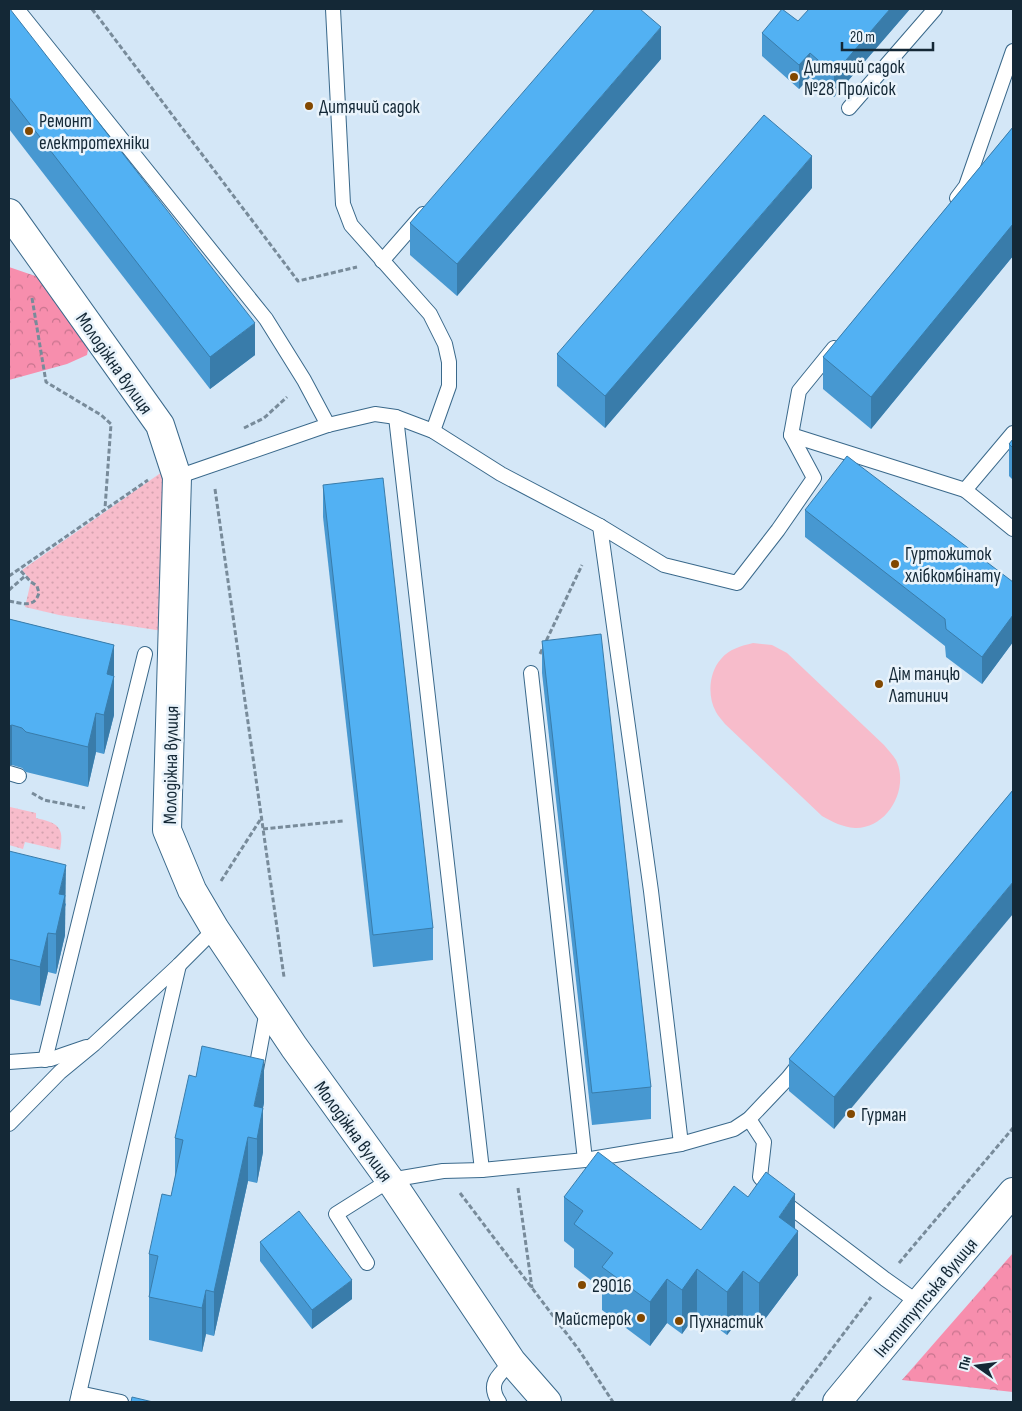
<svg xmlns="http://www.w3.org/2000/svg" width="1022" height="1411" font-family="'Sofia Sans Condensed',sans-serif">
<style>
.green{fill:url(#green-dots)}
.forest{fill:url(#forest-crowns)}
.pitch{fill:#f7bccb}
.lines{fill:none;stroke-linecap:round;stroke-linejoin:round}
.lane-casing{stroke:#3a698b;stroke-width:16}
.street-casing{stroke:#3a698b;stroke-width:30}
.secondary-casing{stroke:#3a698b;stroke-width:30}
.path{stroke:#788b9a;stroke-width:3;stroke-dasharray:5 2.5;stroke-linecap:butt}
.lane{stroke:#fff;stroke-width:14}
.street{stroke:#fff;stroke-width:28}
.secondary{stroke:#fff;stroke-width:28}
.wall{fill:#4798d1}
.shaded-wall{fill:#397caa}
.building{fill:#52b1f3;stroke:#397caa}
.poi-dot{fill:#824800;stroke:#e9f3fb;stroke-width:2}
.labels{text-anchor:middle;stroke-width:5;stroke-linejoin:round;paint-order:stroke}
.poi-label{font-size:19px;fill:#142836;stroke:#e9f3fb;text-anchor:start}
.street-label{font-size:19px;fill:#142836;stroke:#e9f3fb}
</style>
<defs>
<pattern id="green-dots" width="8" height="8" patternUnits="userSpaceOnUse" patternTransform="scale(1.25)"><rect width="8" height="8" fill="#f7bccb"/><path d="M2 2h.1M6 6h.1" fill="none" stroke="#d3a2af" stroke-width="1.8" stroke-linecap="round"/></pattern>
<pattern id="forest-crowns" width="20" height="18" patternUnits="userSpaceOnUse" patternTransform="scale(1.25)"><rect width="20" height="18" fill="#f78ead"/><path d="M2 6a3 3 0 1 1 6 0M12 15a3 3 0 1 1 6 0" fill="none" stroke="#c7748e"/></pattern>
</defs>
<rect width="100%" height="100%" fill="#d4e7f7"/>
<g class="green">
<polygon points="172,465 169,632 59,615 25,607 31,581 22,570"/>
<path d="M10,807L36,813V818C57,823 65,826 60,850L25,842L23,849L9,845Z"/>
</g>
<g class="forest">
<polygon points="9,267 44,279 92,329 87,355 67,364 9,380"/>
<polygon points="1013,1253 1013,1392 902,1380"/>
</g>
<path class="pitch" d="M753,643L772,645L787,653L884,745C888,750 893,755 896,760C910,789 887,829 855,828C842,827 833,822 822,816L725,724C722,720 718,716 716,712C707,696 709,672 721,659C729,649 741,646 753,643Z"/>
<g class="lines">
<g class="lane-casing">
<g id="lane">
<polyline points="17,9 266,319 304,380 328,425"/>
<polyline points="333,9 343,204 351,225 430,314 445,344 449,362 449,386 433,431"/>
<polyline points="849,108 935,9"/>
<polyline points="957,198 966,186 1013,51"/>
<polyline points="382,261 423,214"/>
<polyline points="396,417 482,1170"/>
<polyline points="1013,433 965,490 1013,529"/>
<polyline points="791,435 965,490"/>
<polyline points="177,477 328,425 375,414 396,417 433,431 501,474 600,526 664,565 737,583 778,530 814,478 791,435 799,391 834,348"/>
<polyline points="600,526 651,891 681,1144"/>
<polyline points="531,673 585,1160"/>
<polyline points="9,773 19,776"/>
<polyline points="45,1060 145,654"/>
<polyline points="9,1062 51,1059 86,1047"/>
<polyline points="255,1075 267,1010"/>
<polyline points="749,1119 764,1142 760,1177 781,1200 885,1279 919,1303"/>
<polyline points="9,1124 60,1072 94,1044 179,965 215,929"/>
<polyline points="367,1263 336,1214 390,1180 443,1171 482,1170 585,1160 681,1144 734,1129 749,1119 788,1078 800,1063"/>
<polyline points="79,1393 121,1402"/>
<polyline points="77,1402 179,965"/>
<path d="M499,1402C487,1384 498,1375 512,1362"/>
</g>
</g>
<g class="street-casing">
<polyline id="street" points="9,213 160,425 177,477 167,830 192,890 215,929 294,1047 390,1180 512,1362 547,1402"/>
</g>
<g class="secondary-casing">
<polyline id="secondary" points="837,1402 919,1303 1013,1192"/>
</g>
<g class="path">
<polyline points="92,9 298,281 357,267"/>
<polyline points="32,298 46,382 101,415 111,424 105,508"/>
<polyline points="244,428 264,418 287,397"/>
<polyline points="215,489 284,977"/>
<polyline points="9,576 148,480"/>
<polyline points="9,590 25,576"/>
<path d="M9,601C22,603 34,609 39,593L37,586L31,582L19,569"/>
<polyline points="540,654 582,565"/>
<polyline points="32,793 44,800 85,808"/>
<polyline points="263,829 343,821"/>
<polyline points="221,881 262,817"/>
<polyline points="518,1188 532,1288"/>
<polyline points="460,1193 579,1350 613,1402"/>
<polyline points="899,1263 1013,1128"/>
<polyline points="792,1402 871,1297"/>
</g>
<use href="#lane" class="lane"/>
<use href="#street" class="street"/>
<use href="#secondary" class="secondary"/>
</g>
<g class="wall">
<polygon points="9,9 255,355 210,389 9,129"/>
<polygon points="910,9 834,97 810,77 799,89 762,56 762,33"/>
<polygon points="661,59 457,296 410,255 410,223"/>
<polygon points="1013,127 1013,256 871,429 823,389 823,357"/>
<polygon points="812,188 605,428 557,386 557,354"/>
<polygon points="1013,439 1013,480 1009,476 1009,444"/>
<polygon points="323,485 433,928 433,960 373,967 323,517"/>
<polygon points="805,510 1013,582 1013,642 982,684 946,657 945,646 805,537"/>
<polygon points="9,619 114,645 114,715 104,754 96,752 88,787 26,772 22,768 12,765 9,765"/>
<polygon points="542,641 651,1087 651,1119 592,1125 542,673"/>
<polygon points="1013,790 834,1129 789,1091 789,1059"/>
<polygon points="9,851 66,904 65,907 65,935 56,974 48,972 40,1006 9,999"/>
<polygon points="264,1103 263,1108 263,1152 257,1183 248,1181 214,1336 206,1334 202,1352 149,1340 149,1254 171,1196 175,1178 175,1138"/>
<polygon points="564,1197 701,1230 795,1229 798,1275 759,1327 743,1315 727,1335 697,1313 682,1334 667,1323 650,1346 602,1310 602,1289 574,1267 574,1249 564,1241"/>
<polygon points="260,1242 352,1299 312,1329 260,1261"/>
</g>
<g class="shaded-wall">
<polygon points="890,9 910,9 834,97 834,74"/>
<polygon points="661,27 661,59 457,296 457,264"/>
<polygon points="810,53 810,77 799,89 799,65"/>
<polygon points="812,156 812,188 605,428 605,396"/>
<polygon points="1013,224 1013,256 871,429 871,397"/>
<polygon points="255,323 255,355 210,389 210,357"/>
<polygon points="1013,615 1013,642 982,684 982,657"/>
<polygon points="114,645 114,715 104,754 104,715 107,674"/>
<polygon points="96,713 96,752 88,787 88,747"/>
<polygon points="12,725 12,765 9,765 9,726"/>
<polygon points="66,865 65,935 56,974 56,934 59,894"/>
<polygon points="1013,882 1013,914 834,1129 834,1097"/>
<polygon points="48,933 48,972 40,1006 40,967"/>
<polygon points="264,1060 264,1103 256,1139 254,1106"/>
<polygon points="263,1108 263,1152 257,1183 257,1139"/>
<polygon points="248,1137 248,1181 214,1336 214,1292"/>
<polygon points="795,1194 795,1235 798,1231 798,1275 759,1327 759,1283 779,1217"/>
<polygon points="697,1269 697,1313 682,1334 682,1290"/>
<polygon points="743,1271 743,1315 727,1335 727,1292"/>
<polygon points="667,1279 667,1323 650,1346 650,1302"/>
<polygon points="352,1280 352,1299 312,1329 312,1310"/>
<polygon points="206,1290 206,1334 202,1352 202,1308"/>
</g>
<g class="building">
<polygon points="9,9 10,9 255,323 210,357 9,97"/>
<polygon points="595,9 640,9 661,27 457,264 410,223"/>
<polygon points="782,9 798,21 809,9 890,9 834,74 810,53 799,65 762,33"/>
<polygon points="764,115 812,156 605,396 557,354"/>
<polygon points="1013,127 1013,224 871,397 823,357"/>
<polygon points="1013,439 1013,448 1009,444"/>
<polygon points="847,456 1013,582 1013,615 982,657 946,629 945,619 805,510"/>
<polygon points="383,478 433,928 373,935 323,485"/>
<polygon points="9,619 114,645 107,674 114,676 104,715 96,713 88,747 26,732 22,728 12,725 9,726"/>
<polygon points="601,634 651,1087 592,1093 542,641"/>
<polygon points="1013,790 1013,882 834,1097 789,1059"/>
<polygon points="9,851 66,865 59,894 65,895 56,934 48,933 40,967 9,959"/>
<polygon points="202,1046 264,1060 254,1106 263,1108 257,1139 248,1137 214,1292 206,1290 202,1308 149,1297 158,1256 149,1254 162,1194 171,1196 183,1140 175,1138 189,1075 196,1077"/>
<polygon points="598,1152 701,1230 734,1186 748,1197 766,1172 795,1194 779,1217 798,1231 759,1283 743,1271 727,1292 697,1269 682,1290 667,1279 650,1302 602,1267 613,1253 574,1224 583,1211 564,1197"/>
<polygon points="299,1211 352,1280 312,1310 260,1242"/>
<polygon points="132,1397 153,1402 131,1402"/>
</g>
<g class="poi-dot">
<circle cx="794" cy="77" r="5"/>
<circle cx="309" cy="106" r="5"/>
<circle cx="29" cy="131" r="5"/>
<circle cx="895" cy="564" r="5"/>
<circle cx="879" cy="684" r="5"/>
<circle cx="851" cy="1114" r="5"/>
<circle cx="582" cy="1285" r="5"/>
<circle cx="641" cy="1318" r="5"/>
<circle cx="679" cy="1321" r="5"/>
</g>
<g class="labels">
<g class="poi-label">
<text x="804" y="73">Дитячий садок<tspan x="804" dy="22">№28 Пролісок</tspan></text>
<text x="319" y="113">Дитячий садок</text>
<text x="39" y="127">Ремонт<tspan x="39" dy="22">електротехніки</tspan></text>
<text x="905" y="560">Гуртожиток<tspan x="905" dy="22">хлібкомбінату</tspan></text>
<text x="889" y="680">Дім танцю<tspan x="889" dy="22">Латинич</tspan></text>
<text x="861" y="1121">Гурман</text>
<text x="592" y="1292">29016</text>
<text x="631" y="1325" text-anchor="end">Майстерок</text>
<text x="689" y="1328">Пухнастик</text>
</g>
<g class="street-label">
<text transform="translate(115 363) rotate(55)" y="7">Молодіжна вулиця</text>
<text transform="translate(170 765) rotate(-89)" y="7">Молодіжна вулиця</text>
<text transform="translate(354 1131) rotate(54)" y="7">Молодіжна вулиця</text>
<text transform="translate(925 1297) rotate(-50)" y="7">Інститутська вулиця</text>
</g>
</g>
<rect width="1022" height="1411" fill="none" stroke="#142836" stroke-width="20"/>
<g transform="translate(977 1366) rotate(284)" stroke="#e9f3fb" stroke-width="4" paint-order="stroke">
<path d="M0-4L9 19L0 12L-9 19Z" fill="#142836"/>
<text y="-8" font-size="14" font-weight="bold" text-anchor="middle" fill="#142836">Пн</text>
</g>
<path d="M842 42v8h91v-8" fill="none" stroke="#142836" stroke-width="2.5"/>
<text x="850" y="42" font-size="15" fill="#142836" stroke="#e9f3fb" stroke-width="4" paint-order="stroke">20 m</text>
</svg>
